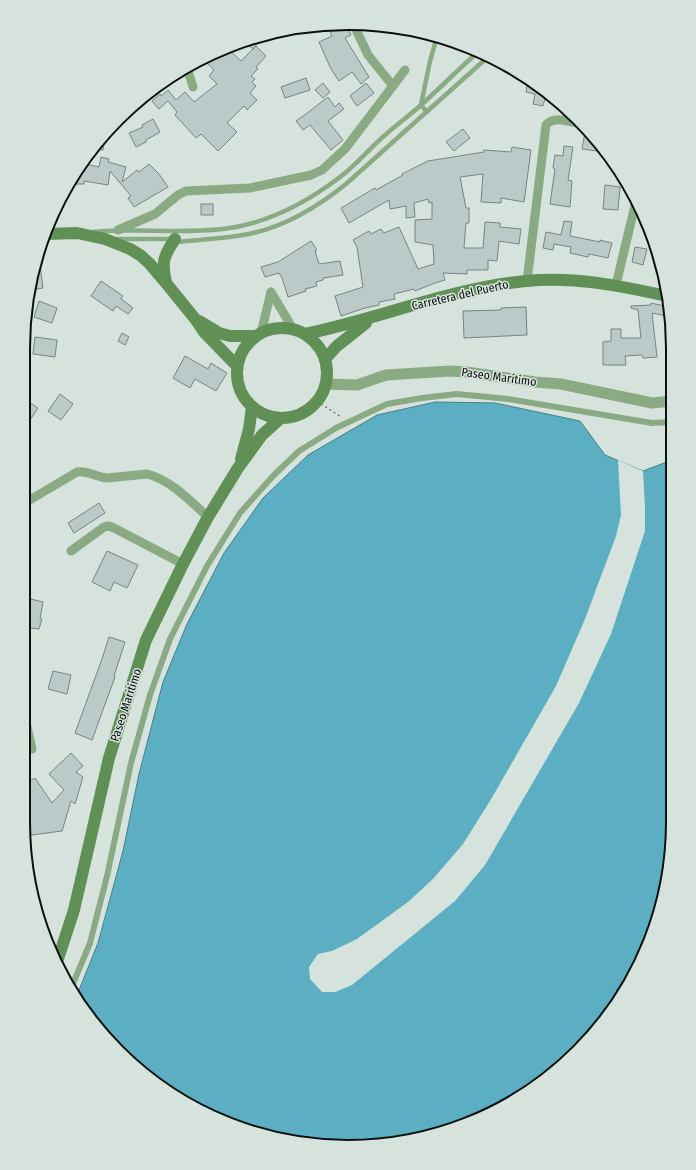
<svg xmlns="http://www.w3.org/2000/svg" width="696" height="1170" font-family="'Fira Sans Condensed',sans-serif">
<style>
.water{fill:#5cafc2;stroke:#447f8c}
.pier{fill:#d5e3dc}
.building{fill:#bbcac9;stroke:#768483}
.lines{fill:none;stroke-linecap:round;stroke-linejoin:round}
.path{stroke:#6e7772;stroke-width:1.5;stroke-dasharray:2 3;stroke-linecap:butt}
.service{stroke:#8aaa84;stroke-width:4.5}
.pedestrian{stroke:#8aaa84;stroke-width:6}
.minor{stroke:#8aaa84;stroke-width:9}
.tertiary{stroke:#8aaa84;stroke-width:11}
.secondary{stroke:#609056;stroke-width:12}
.labels{text-anchor:middle;stroke-width:3;stroke-linejoin:round;paint-order:stroke}
.street-label{font-size:12px;fill:#0c100e;stroke:#d5e3dc}
.rim{fill:none;stroke:#0c100e;stroke-width:2}
</style>
<rect width="100%" height="100%" fill="#d5e3dc"/>
<polygon class="water" points="435,402 495,403 580,421 605,455 643,471 672,460 672,843 656,927 618,1003 546,1080 452,1130 348,1147 244,1130 150,1080 90,1020 77,995 98,943 123,851 139,774 163,682 187,624 224,553 263,498 308,455 377,415"/>
<polygon class="pier" points="618,460 643,471 645,507 645,531 611,634 579,703 485,865 455,901 352,985 335,992 322,992 310,979 309,967 318,954 332,951 357,939 408,902 433,879 463,844 490,801 556,686 585,619 616,536 621,515"/>
<g class="building">
<polygon points="345,23 351,35 345,38 369,77 361,84 352,72 339,81 331,69 319,42 332,36 327,25"/>
<polygon points="264,35 253,49 244,41"/>
<polygon points="256,46 266,56 256,67 258,69 251,76 255,79 252,82 256,86 250,93 257,100 247,110 244,106 227,123 237,132 218,151 201,134 196,138 175,115 177,112 168,101 159,109 152,101 160,94 161,96 168,90 176,100 185,92 194,102 217,84 209,76 214,70 207,63 215,55 213,54 226,47 241,61"/>
<polygon points="528,77 549,95 546,95 543,106 533,104 535,94 526,92"/>
<polygon points="306,78 310,90 285,98 281,87"/>
<polygon points="323,83 330,92 323,98 315,90"/>
<polygon points="366,83 374,93 357,106 350,96"/>
<polygon points="328,97 335,107 339,103 344,109 328,121 343,140 331,150 310,125 303,130 296,121 306,114"/>
<polygon points="153,119 160,132 146,140 146,142 136,147 129,133 143,127 142,125"/>
<polygon points="463,129 470,138 454,151 446,142"/>
<polygon points="585,132 592,134 605,152 582,149"/>
<polygon points="105,134 103,150 93,149"/>
<polygon points="564,146 573,147 568,180 572,181 570,207 550,204 555,169 553,168 555,155 563,156"/>
<polygon points="512,147 531,150 524,202 501,198 501,203 481,202 483,174 460,177 466,208 469,208 469,223 466,223 464,248 483,248 485,222 500,223 500,227 521,229 519,244 499,241 497,261 488,260 488,270 467,270 467,274 443,273 445,280 435,283 415,291 414,289 394,294 395,299 379,302 379,305 365,308 341,316 335,296 363,287 357,247 353,240 369,231 371,234 381,229 384,233 399,227 418,269 434,264 433,245 415,242 415,220 432,219 432,202 429,203 428,199 414,203 415,217 406,218 406,206 390,209 389,200 349,223 341,208 375,188 376,190 403,175 402,174 428,161 484,152 484,150 511,152"/>
<polygon points="101,157 109,159 108,162 126,167 122,182 137,170 139,172 149,164 159,174 168,187 134,207 128,198 131,196 110,171 108,185 84,181 84,184 70,184 78,167 85,159 85,164 99,167"/>
<polygon points="605,185 620,187 618,210 603,209"/>
<rect x="201" y="204" width="12" height="11"/>
<polygon points="564,221 572,222 570,236 600,242 600,240 612,243 608,258 589,254 588,257 570,253 571,247 554,244 553,250 543,248 546,232 561,235"/>
<polygon points="311,241 317,250 315,251 319,264 340,261 343,275 323,278 323,280 316,282 317,286 305,289 306,291 288,297 282,278 279,273 265,277 261,267 278,262"/>
<polygon points="635,247 647,249 643,265 632,262"/>
<polygon points="38,257 39,257 43,288 31,290"/>
<polygon points="101,281 123,296 121,299 133,308 128,314 116,306 113,311 91,296"/>
<polygon points="39,301 57,308 52,323 34,317"/>
<polygon points="651,303 669,307 671,317 652,313 657,357 643,358 642,355 625,356 626,365 603,365 603,342 611,341 611,329 621,329 621,338 641,338 638,310 631,308 631,306 651,305"/>
<polygon points="526,307 527,335 464,338 463,311 501,310 501,308"/>
<polygon points="122,333 129,337 125,345 118,341"/>
<polygon points="35,337 57,340 55,357 33,354"/>
<polygon points="185,356 208,369 211,363 227,373 216,391 195,379 190,388 173,378"/>
<polygon points="60,394 73,404 61,420 48,411"/>
<polygon points="24,399 38,408 30,420 24,415"/>
<polygon points="99,503 105,513 74,533 68,523"/>
<polygon points="107,551 138,565 127,588 114,582 110,591 92,582"/>
<polygon points="31,599 43,602 40,619 42,619 39,629 30,628 26,644 23,644 23,616 27,616"/>
<polygon points="109,637 125,642 114,676 115,677 92,740 75,733 102,659"/>
<polygon points="53,671 71,675 67,694 48,689"/>
<polygon points="71,753 83,766 76,772 83,777 75,804 71,801 62,831 32,835 23,821 23,785 35,778 52,803 64,790 49,774"/>
</g>
<g class="lines">
<polyline class="path" points="317,401 341,417"/>
<g class="service">
<polyline points="427,112 421,105 430,61 437,37"/>
<path d="M93,232C136,228 179,234 223,229C266,224 306,203 340,177C356,165 369,149 384,136C396,125 409,116 421,105C441,87 459,69 479,51"/>
<path d="M116,239H175L176,242C196,240 217,239 237,236C278,231 315,209 346,184L489,56"/>
</g>
<polyline class="pedestrian" points="72,986 90,943 107,876 131,763 150,695 170,639 207,566 240,513 273,476 299,451 336,428 387,404 422,398 457,394 508,399 652,423 672,422"/>
<g class="minor">
<polyline points="353,23 368,55 393,86"/>
<polyline points="187,68 193,87"/>
<polyline points="118,230 155,214 178,195 186,191 250,188 311,175 322,170 345,149 405,70"/>
<path d="M527,281L546,125C554,115 570,122 581,124"/>
<polyline points="616,285 636,201"/>
<polyline points="271,292 293,329"/>
<polyline points="261,333 271,292"/>
<path d="M23,504L77,472C87,470 96,477 107,478L147,474C171,480 190,501 208,517"/>
<polyline points="71,551 104,527 109,526 114,528 183,564"/>
<polyline points="23,716 25,718 32,749"/>
</g>
<polyline class="tertiary" points="326,384 357,385 386,375 450,371 466,372 535,382 561,384 652,403 672,401"/>
<g class="secondary">
<polyline points="45,234 77,233 105,239 130,249 140,255 149,263 166,283 196,320 204,332 237,366"/>
<path d="M166,282C161,263 164,255 175,239"/>
<polyline points="199,321 219,333 230,336 256,336"/>
<circle cx="282" cy="373" r="45"/>
<path d="M305,334C379,319 451,288 526,281C574,276 621,286 667,296"/>
<polyline points="325,359 337,346 366,323"/>
<polyline points="241,459 249,429 252,407"/>
<polyline points="58,959 74,910 109,758 146,640 183,564 208,517 238,468 262,435 281,418"/>
</g>
</g>
<g class="labels">
<g class="street-label">
<text transform="translate(460 295) rotate(-13)" y="4">Carretera del Puerto</text>
<text transform="translate(499 377) rotate(8)" y="4">Paseo Marítimo</text>
<text transform="translate(126 705) rotate(-72)" y="4">Paseo Marítimo</text>
</g>
</g>
<path d="M0 0H696V1170H0ZM348 30H348A318 318 0 0 1 666 348V822A318 318 0 0 1 348 1140H348A318 318 0 0 1 30 822V348A318 318 0 0 1 348 30Z" fill="#d5e3dc" fill-rule="evenodd"/>
<path class="rim" d="M348 30H348A318 318 0 0 1 666 348V822A318 318 0 0 1 348 1140H348A318 318 0 0 1 30 822V348A318 318 0 0 1 348 30Z"/>
</svg>
